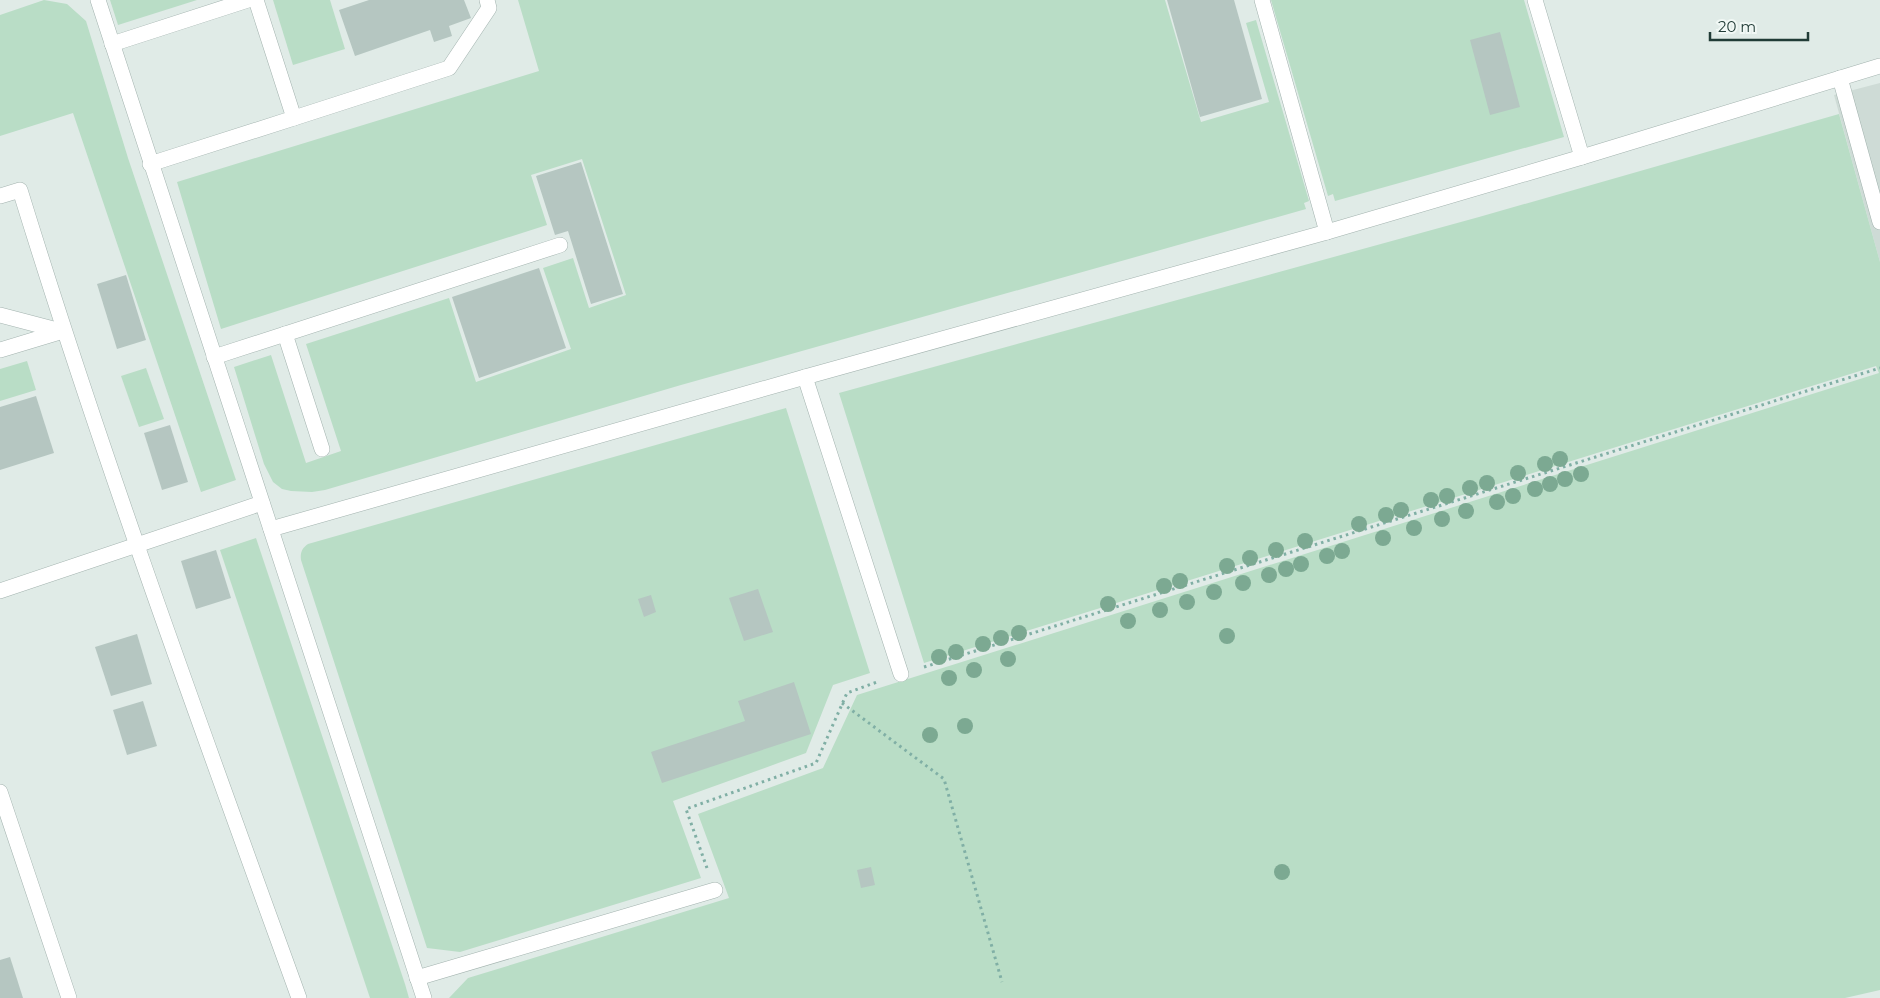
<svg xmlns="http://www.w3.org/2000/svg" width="1880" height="998" font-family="Montserrat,sans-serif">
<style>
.built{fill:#cedbd6}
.green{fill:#b9ddc6}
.building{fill:#b5c6c1}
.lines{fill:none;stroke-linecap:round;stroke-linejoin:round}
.minor-casing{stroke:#a3b3af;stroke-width:16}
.path{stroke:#80afa5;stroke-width:3;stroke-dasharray:2.5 4;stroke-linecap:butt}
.minor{stroke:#fff;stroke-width:15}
.tree{fill:#7ca992}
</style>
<rect width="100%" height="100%" fill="#e0ebe7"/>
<polygon class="built" points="1880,83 1880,262 1834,95"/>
<g class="green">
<polygon points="44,0 67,4 86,21 128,158 236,480 201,492 73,113 0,136 0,15"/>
<polygon points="110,0 197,0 118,25"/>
<polygon points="273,0 330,0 345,49 293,65"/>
<polygon points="518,0 1165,0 1201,122 1269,102 1246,23 1256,20 1309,201 1304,203 1306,209 681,385 325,490 312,492 291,491 282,489 273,482 264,464 234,367 271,355 306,463 341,451 306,344 449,298 476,382 571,349 543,268 573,258 589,308 626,295 582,159 531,175 547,225 221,329 177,182 539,71"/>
<polygon points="1271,0 1524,0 1564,137 1335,201 1333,194 1328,196"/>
<polygon points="1839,114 1880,262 1880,990 1845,998 449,998 468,978 729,898 698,814 823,768 857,695 1879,373 1876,366 924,663 839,393 1479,217"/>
<polygon points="27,361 36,390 0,401 0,369"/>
<polygon points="146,368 164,419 139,427 121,376"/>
<path d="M786,408L870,673L833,685L806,753L673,801L701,878L460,952L427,948L301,560C300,553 302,548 308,544Z"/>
<polygon points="256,538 405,984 409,998 370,998 220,550"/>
</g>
<g class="building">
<polygon points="369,0 464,0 471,18 449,26 452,36 434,42 430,30 355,56 339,10"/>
<polygon points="1167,0 1234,0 1262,99 1200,117"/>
<polygon points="1500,32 1520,107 1490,115 1470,40"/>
<polygon points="581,162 623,294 591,304 568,231 555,235 536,176"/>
<polygon points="539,268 566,348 479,378 452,297"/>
<polygon points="126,275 146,340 117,349 97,284"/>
<polygon points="36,396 54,453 0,470 0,407"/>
<polygon points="170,425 188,482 162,490 144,433"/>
<polygon points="216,550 231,598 196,609 181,561"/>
<polygon points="758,589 773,632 744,641 729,598"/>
<polygon points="651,595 656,612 644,617 638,599"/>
<polygon points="137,634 152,684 111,696 95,647"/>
<polygon points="794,682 811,734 662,783 651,752 745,721 738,701"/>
<polygon points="143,701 157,746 127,755 113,710"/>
<polygon points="871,867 875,885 861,888 857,870"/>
<polygon points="10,957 23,998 0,998 0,960"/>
</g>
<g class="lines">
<g class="minor-casing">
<g id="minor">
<polyline points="98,0 424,998"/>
<polyline points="1262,0 1327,232"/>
<polyline points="1535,0 1582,157"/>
<polyline points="112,44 248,0"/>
<polyline points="1840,78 1880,222"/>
<polyline points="294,118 449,68 489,8 487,0"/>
<polyline points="150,164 294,118 256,0"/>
<path d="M0,196L20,190C104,463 202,730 299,998"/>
<polyline points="0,315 61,331"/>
<polyline points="285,334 322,449"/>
<polyline points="0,350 63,331"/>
<polyline points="214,357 560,245"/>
<polyline points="805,377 901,674"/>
<polyline points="271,529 805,377 1327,232 1582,157 1880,66"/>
<polyline points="0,591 262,503"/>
<polyline points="0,792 69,998"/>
<polyline points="417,978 715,890"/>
</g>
</g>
<g class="path">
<polyline points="924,667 1880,368"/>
<polyline points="842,703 944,779 1002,982"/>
<polyline points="707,868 686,809 816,763 847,693 877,682"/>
</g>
<use href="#minor" class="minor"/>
</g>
<g class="tree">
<circle cx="1560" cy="459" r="8"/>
<circle cx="1545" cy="464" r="8"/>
<circle cx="1518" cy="473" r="8"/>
<circle cx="1581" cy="474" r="8"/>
<circle cx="1565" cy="479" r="8"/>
<circle cx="1487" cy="483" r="8"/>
<circle cx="1550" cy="484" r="8"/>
<circle cx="1470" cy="488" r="8"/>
<circle cx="1535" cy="489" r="8"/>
<circle cx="1447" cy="496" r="8"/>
<circle cx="1513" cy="496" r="8"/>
<circle cx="1431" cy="500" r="8"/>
<circle cx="1497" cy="502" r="8"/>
<circle cx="1401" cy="510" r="8"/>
<circle cx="1466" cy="511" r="8"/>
<circle cx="1386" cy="515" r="8"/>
<circle cx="1442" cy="519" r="8"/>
<circle cx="1359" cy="524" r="8"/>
<circle cx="1414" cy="528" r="8"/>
<circle cx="1383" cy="538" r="8"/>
<circle cx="1305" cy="541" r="8"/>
<circle cx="1276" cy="550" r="8"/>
<circle cx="1342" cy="551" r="8"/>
<circle cx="1327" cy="556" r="8"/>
<circle cx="1250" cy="558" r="8"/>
<circle cx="1301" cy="564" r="8"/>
<circle cx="1227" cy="566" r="8"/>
<circle cx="1286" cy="569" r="8"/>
<circle cx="1269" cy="575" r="8"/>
<circle cx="1180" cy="581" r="8"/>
<circle cx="1243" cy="583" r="8"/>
<circle cx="1164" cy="586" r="8"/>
<circle cx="1214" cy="592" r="8"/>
<circle cx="1187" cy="602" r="8"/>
<circle cx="1108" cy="604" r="8"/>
<circle cx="1160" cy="610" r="8"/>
<circle cx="1128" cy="621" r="8"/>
<circle cx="1019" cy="633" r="8"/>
<circle cx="1227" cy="636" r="8"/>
<circle cx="1001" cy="638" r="8"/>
<circle cx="983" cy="644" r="8"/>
<circle cx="956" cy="652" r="8"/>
<circle cx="939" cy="657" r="8"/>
<circle cx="1008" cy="659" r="8"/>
<circle cx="974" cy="670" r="8"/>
<circle cx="949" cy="678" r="8"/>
<circle cx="965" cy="726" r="8"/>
<circle cx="930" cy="735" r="8"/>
<circle cx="1282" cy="872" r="8"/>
</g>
<path d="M1710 32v8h98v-8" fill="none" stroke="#213c37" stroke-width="2.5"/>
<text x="1718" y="32" font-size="15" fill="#213c37" stroke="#f1f8f5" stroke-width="4" paint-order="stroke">20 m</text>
</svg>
